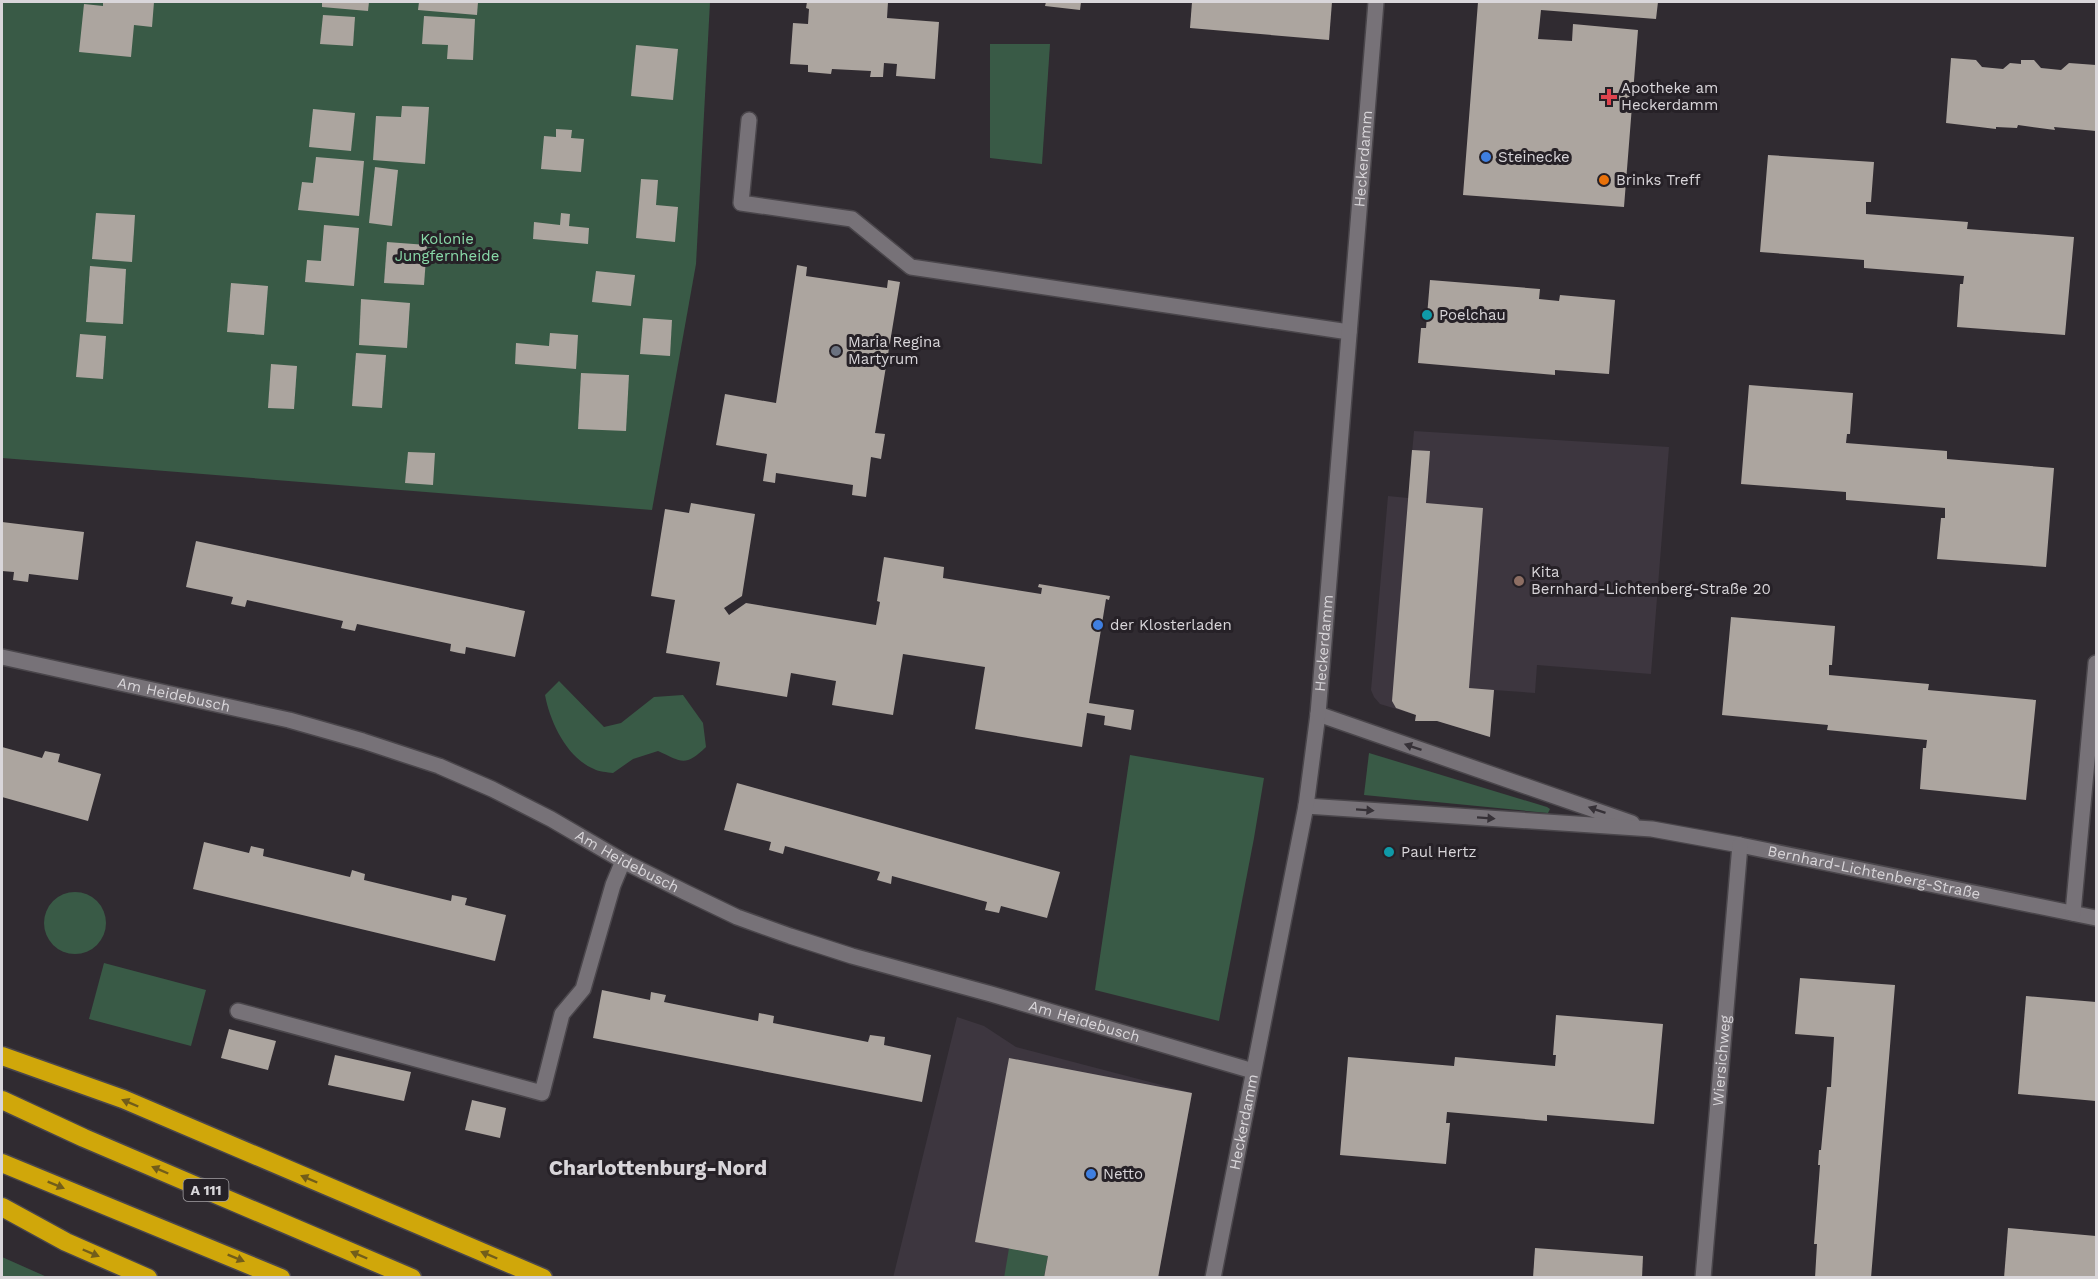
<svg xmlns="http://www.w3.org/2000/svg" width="2098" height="1279" font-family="'Work Sans',sans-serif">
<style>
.built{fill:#3d363f}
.green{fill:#395a46}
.building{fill:#aca59f}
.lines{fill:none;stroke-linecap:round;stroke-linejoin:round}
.minor-casing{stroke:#4a464b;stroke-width:18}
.highway-casing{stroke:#4a464b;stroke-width:21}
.minor{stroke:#777278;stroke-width:15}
.highway{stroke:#d0a70a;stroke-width:18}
.oneway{fill:#363137}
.oneway2{fill:#725d1a}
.health-dot{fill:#e0444e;stroke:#262127;stroke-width:2}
.shop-dot{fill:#3f7fe0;stroke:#262127;stroke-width:2}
.food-dot{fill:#e8710a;stroke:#262127;stroke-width:2}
.culture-dot{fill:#0f9aa8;stroke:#262127;stroke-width:2}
.worship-dot{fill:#6b7280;stroke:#262127;stroke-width:2}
.education-dot{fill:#8d6e63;stroke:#262127;stroke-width:2}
.labels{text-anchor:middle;stroke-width:6;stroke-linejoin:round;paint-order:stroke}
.shield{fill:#262127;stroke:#a3a0a4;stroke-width:1.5}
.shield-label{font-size:14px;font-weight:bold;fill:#d9d6da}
.poi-label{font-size:15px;fill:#d9d6da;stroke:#262127;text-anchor:start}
.street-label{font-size:15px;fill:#d9d6da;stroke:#262127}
.park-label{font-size:15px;fill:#89daa9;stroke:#262127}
.district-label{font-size:21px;font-weight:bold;fill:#d9d6da;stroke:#262127}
</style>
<rect width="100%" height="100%" fill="#302b31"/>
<g class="built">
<polygon points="1414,431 1669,447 1651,674 1537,665 1535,693 1494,690 1490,737 1438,721 1415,721 1416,715 1380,704 1374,697 1371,690 1388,496 1408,498"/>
<polygon points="957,1017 984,1026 1016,1047 1192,1093 1158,1277 893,1278"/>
</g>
<g class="green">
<polygon points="2,2 710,2 696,264 652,510 2,458"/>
<polygon points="990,44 1050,44 1042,164 990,158"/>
<path d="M559,681L604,727L621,723L654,697L683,695L703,723L706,747C685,767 682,762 658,751L633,759L613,773C607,772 599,772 594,769C567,758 550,722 545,695Z"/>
<polygon points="1369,753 1547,807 1550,809 1548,813 1364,795"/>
<polygon points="1130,755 1264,778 1254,838 1219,1021 1095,990"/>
<circle cx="75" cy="923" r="31"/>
<polygon points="104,963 206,990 191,1046 89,1019"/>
<polygon points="1009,1248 1048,1256 1044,1277 1004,1278"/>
<polygon points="2,1257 47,1277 48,1277 2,1277"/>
</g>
<g class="building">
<polygon points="103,2 154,2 152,27 134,25 131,57 79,52 84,4 103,6"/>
<polygon points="322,2 369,2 368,11 322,7"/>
<polygon points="419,2 478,2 477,15 418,10"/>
<polygon points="807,2 888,2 887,18 939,22 935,79 896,76 897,64 884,63 883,77 870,77 871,71 832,69 831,74 808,72 808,65 790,64 793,23 808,24 809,9 806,8"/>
<polygon points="1046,2 1081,2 1080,10 1045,6"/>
<polygon points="1192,2 1332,2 1329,40 1190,28"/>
<polygon points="1478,2 1658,2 1656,19 1541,10 1538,39 1572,41 1573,24 1638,30 1624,207 1463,195"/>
<polygon points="323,15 355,17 353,46 320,44"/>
<polygon points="424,16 475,19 473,60 447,59 448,45 422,44"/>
<polygon points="636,45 678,49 673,100 631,96"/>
<polygon points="1951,58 1976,60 1982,67 2003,69 2010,63 2021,64 2021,60 2034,60 2041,68 2061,70 2069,63 2096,65 2096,131 2054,127 2055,130 2018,125 2017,128 1996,127 1996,129 1946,123"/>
<polygon points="402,106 429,107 425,164 373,160 376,116 401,117"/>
<polygon points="313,109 355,113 351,151 309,147"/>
<polygon points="556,129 572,130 571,138 584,139 581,172 541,169 544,136 556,137"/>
<polygon points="1768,155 1874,162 1871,202 1866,202 1866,214 1968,222 1967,229 2074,237 2065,335 1957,327 1960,284 1963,284 1964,276 1864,268 1864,260 1760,252"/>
<polygon points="316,157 364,161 359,216 298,210 302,182 313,183"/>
<polygon points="375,167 398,170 392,226 369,223"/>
<polygon points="641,179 658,180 656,205 678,207 675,242 636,238"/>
<polygon points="96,213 135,215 132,262 92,259"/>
<polygon points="561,213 570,214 569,226 589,228 588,244 533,239 534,222 560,225"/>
<polygon points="324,225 359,228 354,286 305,282 307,260 321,261"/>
<polygon points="387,242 427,245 424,285 384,283"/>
<polygon points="797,265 807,267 806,276 887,288 888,280 900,282 875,433 885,434 881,459 871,457 866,497 852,495 853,485 776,473 775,483 763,481 767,454 716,445 725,394 776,403"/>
<polygon points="90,266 126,269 123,324 86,322"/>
<polygon points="596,271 635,275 631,306 592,302"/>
<polygon points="1430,280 1540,289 1539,299 1559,301 1560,295 1615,300 1609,374 1555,370 1555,375 1418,363 1421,328 1426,328"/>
<polygon points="231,283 268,286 264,335 227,332"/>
<polygon points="361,299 410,303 407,348 359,345"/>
<polygon points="643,318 672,320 670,356 640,354"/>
<polygon points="550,333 578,335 576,369 515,364 516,343 549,346"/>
<polygon points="80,334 106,336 103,379 76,377"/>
<polygon points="356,353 386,355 382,408 352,406"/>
<polygon points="271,364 297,366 294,409 268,408"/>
<polygon points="581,373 629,375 626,431 578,429"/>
<polygon points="1749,385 1853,393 1850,434 1847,434 1846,443 1947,451 1947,459 2054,468 2046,567 1937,559 1941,518 1945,518 1945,508 1846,500 1846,492 1741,484"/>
<polygon points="1412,450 1430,451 1426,503 1483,508 1469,688 1494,690 1490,737 1437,721 1415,721 1416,715 1396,708 1392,701"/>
<polygon points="408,452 435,453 433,485 405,483"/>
<polygon points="691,503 755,514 742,596 724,608 729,615 746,603 876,625 880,602 877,601 884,557 944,567 943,578 1041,594 1042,588 1038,587 1039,584 1110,596 1109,600 1106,599 1089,703 1134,710 1131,730 1104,725 1105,716 1087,713 1082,747 975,729 985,667 903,654 893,715 832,705 836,681 791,673 787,697 716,685 720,662 666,653 675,600 651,596 665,509 689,513"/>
<polygon points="2,522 84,532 78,580 29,574 28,582 13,580 14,572 2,571"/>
<polygon points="196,541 525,611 515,657 466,647 465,654 459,653 450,651 451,644 357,624 355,631 341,628 343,621 247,600 245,607 231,604 233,597 186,587"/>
<polygon points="1731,617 1835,626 1832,665 1829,665 1829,675 1929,684 1928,690 2036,700 2026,800 1920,789 1923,748 1926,748 1927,740 1827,730 1828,725 1722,715"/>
<polygon points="2,747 42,758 45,751 60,754 58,762 101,774 88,821 2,797"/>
<polygon points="737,783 1060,872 1047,918 1001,906 999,913 985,910 987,902 892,876 891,884 877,880 880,872 785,846 783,854 769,850 771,842 724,830"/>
<polygon points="204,842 249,853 251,846 264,849 263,856 350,877 352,870 365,874 364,880 451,901 452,895 467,898 465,905 506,915 495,961 193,889"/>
<polygon points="1800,978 1895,985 1871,1278 1815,1278 1817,1244 1814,1244 1820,1165 1818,1165 1819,1150 1821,1150 1827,1087 1831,1087 1834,1037 1795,1034"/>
<polygon points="602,990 650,1000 651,992 666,995 664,1002 758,1021 759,1013 774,1016 773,1023 868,1042 870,1035 885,1037 884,1045 931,1055 922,1102 593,1038"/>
<polygon points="2026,996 2096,1002 2096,1101 2018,1094"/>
<polygon points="1556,1015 1663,1024 1654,1124 1547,1115 1547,1121 1447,1112 1446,1123 1450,1123 1446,1164 1340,1155 1348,1057 1454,1066 1455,1057 1555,1066 1556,1055 1553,1055"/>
<polygon points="229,1029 276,1041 268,1070 221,1058"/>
<polygon points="335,1055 411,1072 404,1101 328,1085"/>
<polygon points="1009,1058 1192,1093 1158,1278 1044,1278 1048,1256 975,1242"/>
<polygon points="472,1100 506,1108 500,1138 465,1130"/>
<polygon points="2008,1228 2096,1236 2096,1278 2004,1278"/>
<polygon points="1535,1248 1643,1256 1642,1278 1533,1278"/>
</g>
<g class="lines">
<g class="minor-casing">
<g id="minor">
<polyline points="749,120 741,203 852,219 911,267 1349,332"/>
<path id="s1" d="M2,657L289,720L363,741L439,766L492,789L551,819L623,861L685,892L737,917L790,936L852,956L991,994L1253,1071"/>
<polyline points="1318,714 1632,823"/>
<path id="s2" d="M1306,806L1652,829L1740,845L2096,918"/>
<polyline points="2073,913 2096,663"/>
<polyline points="238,1011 542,1093 562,1014 583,989 613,885 623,861"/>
<path id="s3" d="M1213,1278L1306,806L1318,714L1326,618L1376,2"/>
<path id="s4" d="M1703,1278L1740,845"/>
</g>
</g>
<g class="highway-casing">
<g id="highway">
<polyline points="2,1056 123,1099 543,1278"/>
<polyline points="2,1100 84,1138 412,1278"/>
<polyline points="2,1163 281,1278"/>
<polyline points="2,1207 66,1242 148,1278"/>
</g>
</g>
<use href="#minor" class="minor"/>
<use href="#highway" class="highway"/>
</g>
<defs><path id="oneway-solid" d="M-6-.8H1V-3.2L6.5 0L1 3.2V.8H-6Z" transform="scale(1.5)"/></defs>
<g class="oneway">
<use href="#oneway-solid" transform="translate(1413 747) rotate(-161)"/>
<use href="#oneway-solid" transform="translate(1365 810) rotate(4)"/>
<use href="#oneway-solid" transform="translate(1597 810) rotate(-161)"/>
<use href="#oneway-solid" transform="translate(1486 818) rotate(4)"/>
</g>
<g class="oneway2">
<use href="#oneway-solid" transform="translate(130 1103) rotate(-157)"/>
<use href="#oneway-solid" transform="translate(160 1170) rotate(-157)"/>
<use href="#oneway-solid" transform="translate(309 1179) rotate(-157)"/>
<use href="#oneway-solid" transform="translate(56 1185) rotate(22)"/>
<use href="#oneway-solid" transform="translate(91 1253) rotate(23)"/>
<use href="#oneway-solid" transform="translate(359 1255) rotate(-157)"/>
<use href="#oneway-solid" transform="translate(489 1255) rotate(-157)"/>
<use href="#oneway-solid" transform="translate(236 1258) rotate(22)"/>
</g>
<path class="health-dot" d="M1606 88h6v6h6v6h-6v6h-6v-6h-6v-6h6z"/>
<g class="shop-dot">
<circle cx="1486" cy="157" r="6"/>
<circle cx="1098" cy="625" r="6"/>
<circle cx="1091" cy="1174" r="6"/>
</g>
<circle class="food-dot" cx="1604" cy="180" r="6"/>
<g class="culture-dot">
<circle cx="1427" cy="315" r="6"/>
<circle cx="1389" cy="852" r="6"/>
</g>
<circle class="worship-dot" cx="836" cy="351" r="6"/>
<circle class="education-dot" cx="1519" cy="581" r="6"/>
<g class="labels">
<rect class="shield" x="183.5" y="1179" width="45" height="22" rx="4.5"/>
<g class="shield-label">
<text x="206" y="1195">A 111</text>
</g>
<g class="poi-label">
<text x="1621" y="93">Apotheke am<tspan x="1621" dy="17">Heckerdamm</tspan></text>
<text x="1498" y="162">Steinecke</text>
<text x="1616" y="185">Brinks Treff</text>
<text x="1439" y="320">Poelchau</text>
<text x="848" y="347">Maria Regina<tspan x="848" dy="17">Martyrum</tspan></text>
<text x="1531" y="577">Kita<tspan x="1531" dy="17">Bernhard-Lichtenberg-Straße 20</tspan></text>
<text x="1110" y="630">der Klosterladen</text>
<text x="1401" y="857">Paul Hertz</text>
<text x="1103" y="1179">Netto</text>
</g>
<g class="street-label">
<text dy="5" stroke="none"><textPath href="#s3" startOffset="1131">Heckerdamm</textPath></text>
<text dy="5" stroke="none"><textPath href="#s3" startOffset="645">Heckerdamm</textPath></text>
<text dy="5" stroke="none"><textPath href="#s1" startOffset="176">Am Heidebusch</textPath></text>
<text dy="5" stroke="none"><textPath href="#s1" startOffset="662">Am Heidebusch</textPath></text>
<text dy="5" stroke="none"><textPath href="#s2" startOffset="573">Bernhard-Lichtenberg-Straße</textPath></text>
<text dy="5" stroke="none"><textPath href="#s1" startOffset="1148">Am Heidebusch</textPath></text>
<text dy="5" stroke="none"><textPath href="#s4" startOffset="218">Wiersichweg</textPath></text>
<text dy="5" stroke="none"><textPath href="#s3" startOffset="159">Heckerdamm</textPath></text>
</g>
<g class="park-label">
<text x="447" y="244">Kolonie<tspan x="447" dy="17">Jungfernheide</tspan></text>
</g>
<g class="district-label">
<text x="658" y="1175">Charlottenburg-Nord</text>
</g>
</g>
<rect width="2098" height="1279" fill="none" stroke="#d9d6da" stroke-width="6"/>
</svg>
